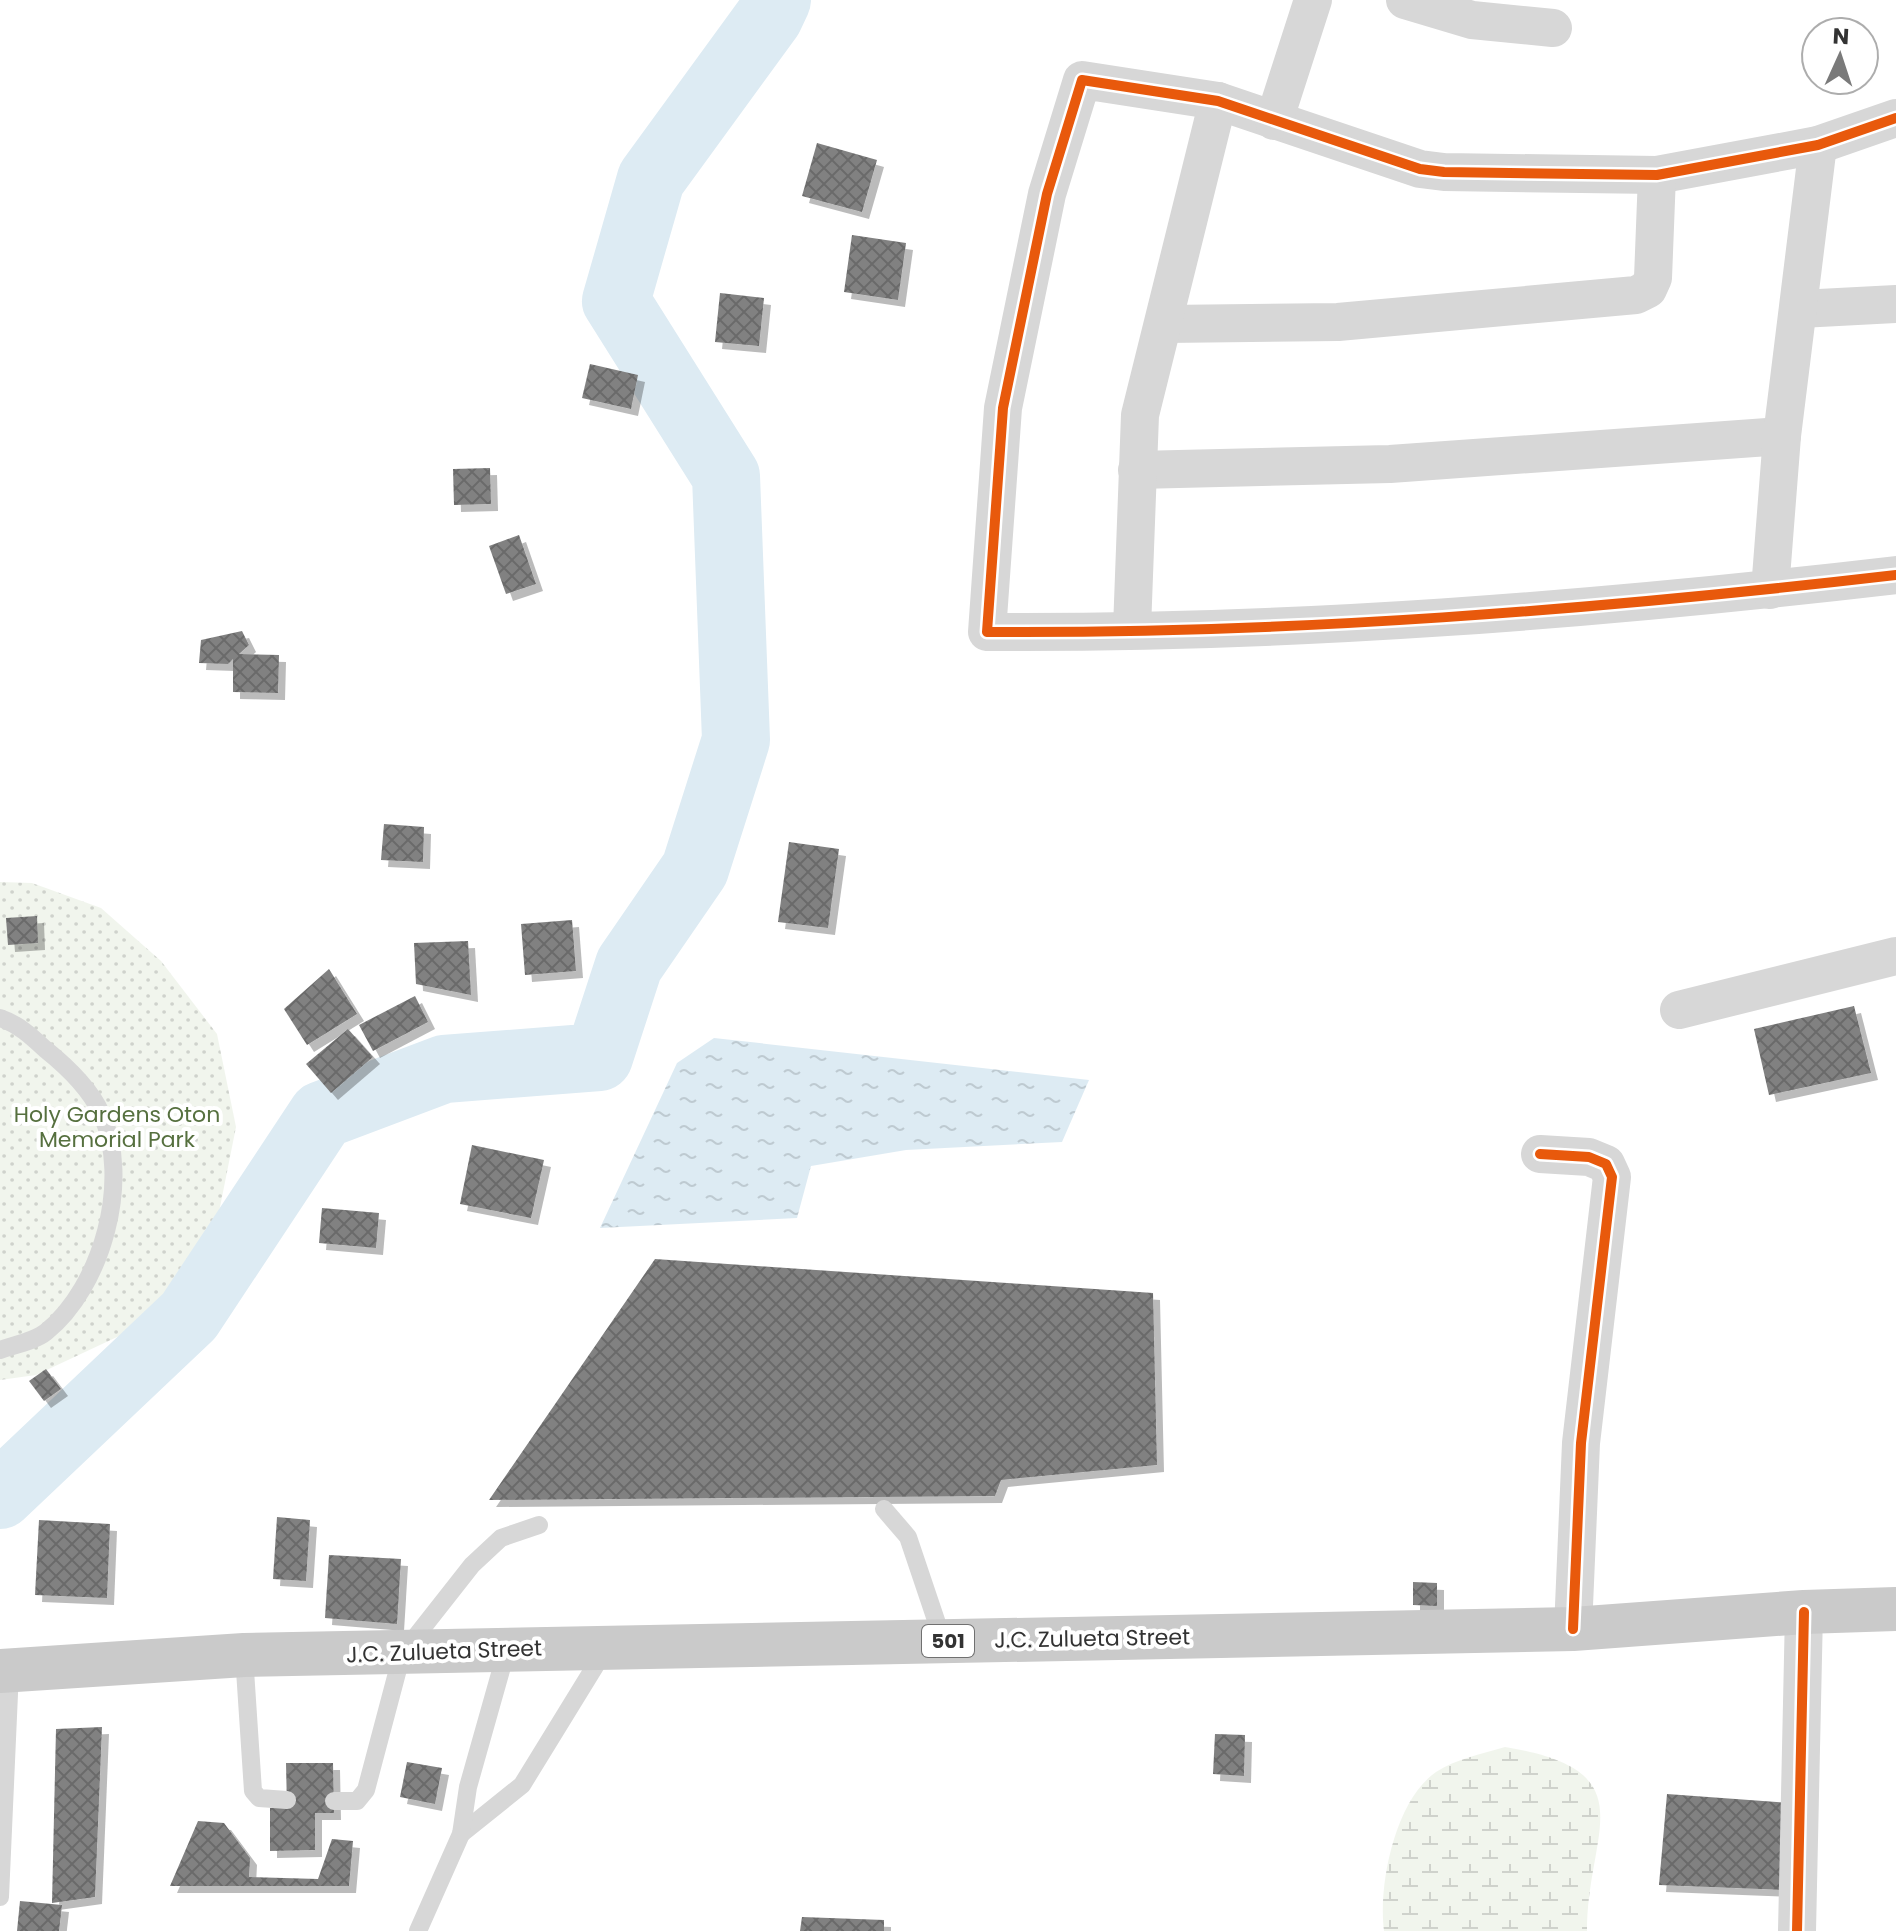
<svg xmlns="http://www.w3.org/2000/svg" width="1896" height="1931" font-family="Poppins,sans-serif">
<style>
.wetland{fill:url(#wetland-marsh)}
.park{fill:url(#park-dots)}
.water{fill:url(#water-ripples)}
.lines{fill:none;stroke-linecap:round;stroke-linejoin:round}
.river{stroke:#ddebf3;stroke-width:68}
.building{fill:url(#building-cross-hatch);filter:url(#shadow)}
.lane{stroke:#d7d7d7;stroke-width:18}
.street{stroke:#d7d7d7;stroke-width:38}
.primary{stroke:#cacaca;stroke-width:44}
.cycleway-casing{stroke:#fff;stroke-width:15}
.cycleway{stroke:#e8590c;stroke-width:10}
.labels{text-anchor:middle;stroke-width:8;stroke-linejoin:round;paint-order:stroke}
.shield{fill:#fff;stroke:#707070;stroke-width:2}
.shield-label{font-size:20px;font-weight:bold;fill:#333}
.park-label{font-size:22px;fill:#56703f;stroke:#fff}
.street-label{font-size:22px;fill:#333;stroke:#fff}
</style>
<defs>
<pattern id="wetland-marsh" width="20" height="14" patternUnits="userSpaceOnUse" patternTransform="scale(2)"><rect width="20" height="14" fill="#f1f5ed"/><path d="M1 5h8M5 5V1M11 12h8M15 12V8" fill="none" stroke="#cfd2cc"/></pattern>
<pattern id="park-dots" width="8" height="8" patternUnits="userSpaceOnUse" patternTransform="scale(2)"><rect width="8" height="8" fill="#f1f5ed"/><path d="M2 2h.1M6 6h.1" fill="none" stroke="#cfd2cc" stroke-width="1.8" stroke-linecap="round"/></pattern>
<pattern id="water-ripples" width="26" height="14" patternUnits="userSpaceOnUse" patternTransform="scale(2)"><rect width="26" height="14" fill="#ddebf3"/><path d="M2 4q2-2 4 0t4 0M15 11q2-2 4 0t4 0" fill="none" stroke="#becad1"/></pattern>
<pattern id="building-cross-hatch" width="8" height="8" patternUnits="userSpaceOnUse" patternTransform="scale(2)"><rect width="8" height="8" fill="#818181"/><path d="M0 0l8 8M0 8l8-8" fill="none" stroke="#6a6a6a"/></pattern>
<filter id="shadow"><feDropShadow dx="7" dy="7" stdDeviation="0" flood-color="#0004"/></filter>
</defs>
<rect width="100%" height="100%" fill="#fff"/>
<path class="wetland" d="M1505,1747C1649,1771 1587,1830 1587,1931H1384C1378,1885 1395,1800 1436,1772C1456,1759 1482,1754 1505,1747Z"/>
<polygon class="park" points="0,882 32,883 101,908 161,961 217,1034 236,1127 215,1232 149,1322 36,1375 0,1380"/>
<polygon class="water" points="714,1038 1089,1080 1062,1142 906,1150 811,1166 797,1218 600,1228 677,1063"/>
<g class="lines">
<polyline class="river" points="0,1495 189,1316 322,1115 444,1069 599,1057 629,965 695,869 736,740 726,476 616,301 651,179 769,17 777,0"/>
</g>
<g class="building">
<polygon points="817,143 877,160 862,212 802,196"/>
<polygon points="852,235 906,243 898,300 844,292"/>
<polygon points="720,293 764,298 759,346 715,342"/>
<polygon points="590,364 638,375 631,409 582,398"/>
<polygon points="490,468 491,504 454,505 453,469"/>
<polygon points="519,535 536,584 506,594 489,546"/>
<polygon points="242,631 249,645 239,654 279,655 278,693 233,692 233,659 228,664 199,663 201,640"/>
<polygon points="384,824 424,827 423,862 381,860"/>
<polygon points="789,842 839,849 828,928 778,922"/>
<polygon points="37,916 38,943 8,945 6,918"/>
<polygon points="572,920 576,971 525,975 521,924"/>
<polygon points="468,941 471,995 416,984 414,943"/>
<polygon points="329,969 357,1014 307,1045 284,1009"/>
<polygon points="415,996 428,1022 373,1051 359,1025"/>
<polygon points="1854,1006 1871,1073 1769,1095 1754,1029"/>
<polygon points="348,1029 373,1057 331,1093 306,1064"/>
<polygon points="472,1145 544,1160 531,1218 460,1204"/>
<polygon points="322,1208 379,1213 376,1248 319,1243"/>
<polygon points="655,1259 1153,1293 1157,1465 1001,1480 995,1496 489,1500"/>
<polygon points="46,1369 61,1389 44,1401 29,1381"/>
<polygon points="277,1517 310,1520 306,1581 273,1579"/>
<polygon points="39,1520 110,1524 107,1598 35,1595"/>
<polygon points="329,1555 401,1559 397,1624 325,1618"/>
<polygon points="1413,1582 1437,1583 1437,1606 1413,1605"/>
<polygon points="102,1727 95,1897 52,1903 56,1729"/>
<polygon points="1215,1734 1245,1735 1244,1776 1213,1774"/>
<polygon points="407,1762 442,1768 435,1804 400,1797"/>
<polygon points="286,1763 333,1763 334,1813 315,1813 315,1850 270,1851 270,1808 287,1808"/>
<polygon points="1667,1794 1790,1803 1786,1890 1659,1885"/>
<polygon points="198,1821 224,1823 250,1858 249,1877 318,1879 332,1839 353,1841 349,1886 170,1886"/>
<polygon points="20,1901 62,1905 59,1931 17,1931"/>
<polygon points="802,1917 884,1920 884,1931 800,1931"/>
</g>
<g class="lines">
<g class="lane">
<path d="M0,1018C18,1024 31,1036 45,1049C65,1065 90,1089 101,1113C132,1180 102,1287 46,1332C35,1341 14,1345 0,1350"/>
<polyline points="884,1509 908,1537 943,1641"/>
<polyline points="244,1655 253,1791 259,1798 287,1800"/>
<polyline points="334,1801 357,1801 366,1790 402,1654 472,1565 501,1538 539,1525"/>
<polyline points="461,1834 522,1785 605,1650"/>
<polyline points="0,1897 10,1671"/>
<polyline points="418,1931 461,1834 468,1787 507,1649"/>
</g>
<g class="street">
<polyline points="1405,0 1472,20 1553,28"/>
<path d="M1896,118L1818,145L1657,175L1444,172L1420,169L1218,101L1082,80L1047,194L1003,408L987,632C1291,634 1595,610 1896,575"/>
<polyline points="1274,121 1313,0"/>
<polyline points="1800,309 1896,304"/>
<polyline points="1165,324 1338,322 1636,295 1648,289 1653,278 1657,175"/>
<polyline points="1137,470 1390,464 1782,436"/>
<polyline points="1770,590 1782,436 1818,145"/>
<polyline points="1132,629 1140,415 1218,101"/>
<polyline points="1679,1010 1896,956"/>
<polyline points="1540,1154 1589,1157 1606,1164 1612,1177 1581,1443 1573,1629"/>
<polyline points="1797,1931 1804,1612"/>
</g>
<polyline class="primary" points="0,1671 244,1655 1573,1629 1804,1612 1896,1609"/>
<g class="cycleway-casing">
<g id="cycleway">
<path d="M1896,118L1818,145L1657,175L1444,172L1420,169L1218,101L1082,80L1047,194L1003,408L987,632C1291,634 1595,610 1896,575"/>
<polyline points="1540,1154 1589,1157 1606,1164 1612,1177 1581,1443 1573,1629"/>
<polyline points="1797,1931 1804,1612"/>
</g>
</g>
<use href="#cycleway" class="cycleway"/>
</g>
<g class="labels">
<rect class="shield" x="922" y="1625" width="52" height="32" rx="6"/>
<g class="shield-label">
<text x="948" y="1648">501</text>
</g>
<g class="park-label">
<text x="117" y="1122">Holy Gardens Oton<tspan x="117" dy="25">Memorial Park</tspan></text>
</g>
<g class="street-label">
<text transform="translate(1092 1638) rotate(-1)" y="8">J.C. Zulueta Street</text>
<text transform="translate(444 1651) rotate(-2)" y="8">J.C. Zulueta Street</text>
</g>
</g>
<g transform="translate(1840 56) rotate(3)"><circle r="38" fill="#ffffff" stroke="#adadad" stroke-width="2"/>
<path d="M0-6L14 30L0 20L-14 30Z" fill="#7a7a7a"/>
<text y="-12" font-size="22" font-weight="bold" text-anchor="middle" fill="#333333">N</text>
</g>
</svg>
